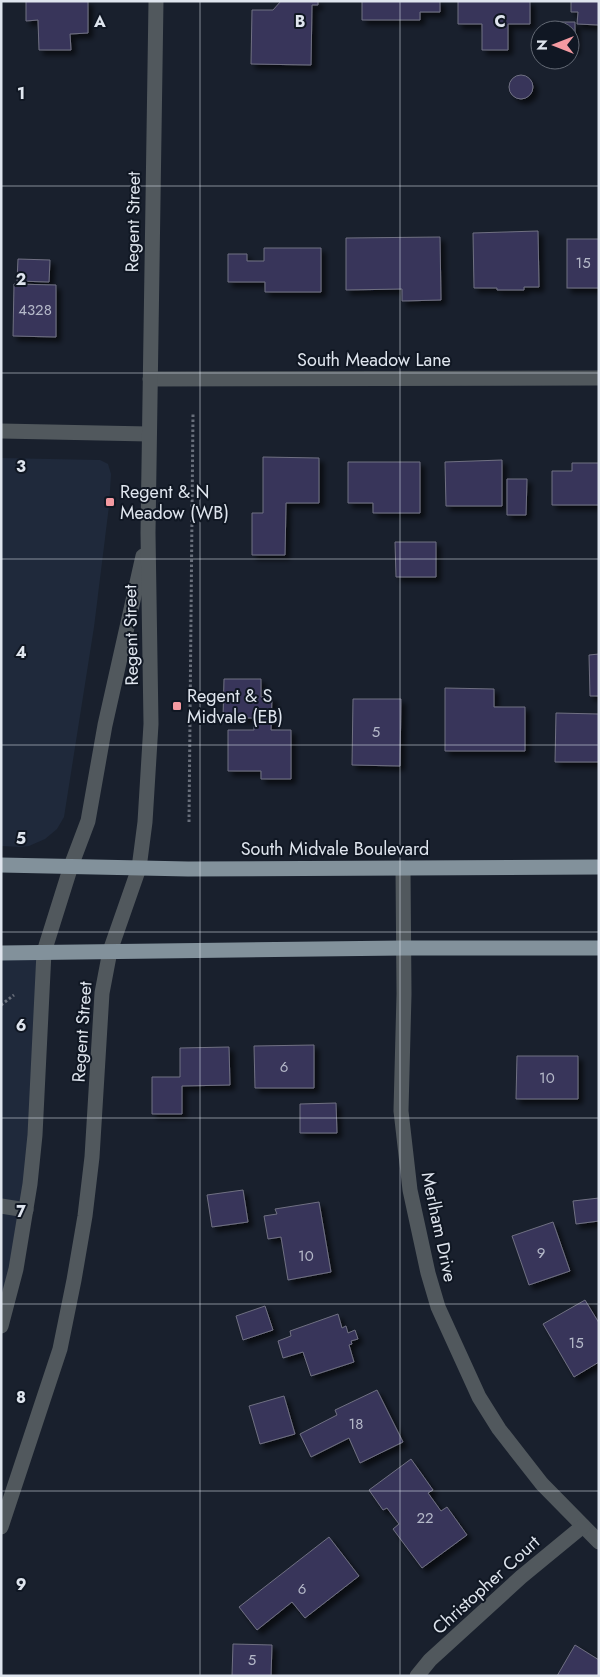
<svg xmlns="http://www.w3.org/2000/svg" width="600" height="1677" font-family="Jost,sans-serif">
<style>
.built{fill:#1f293b}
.building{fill:#37365a;stroke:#707082;filter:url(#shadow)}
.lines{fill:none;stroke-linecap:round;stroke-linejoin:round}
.path{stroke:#696f7b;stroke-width:3;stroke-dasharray:2.5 2.5;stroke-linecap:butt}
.minor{stroke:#51585d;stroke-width:15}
.major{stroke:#82919b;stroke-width:15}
.grid{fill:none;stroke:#dfe5ee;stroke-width:1;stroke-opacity:0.55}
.poi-dot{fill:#f49aa1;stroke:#101723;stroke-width:2}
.labels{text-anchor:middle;stroke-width:4;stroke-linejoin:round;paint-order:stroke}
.number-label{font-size:15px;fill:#b5b9c9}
.street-label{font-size:18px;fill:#dfe5ee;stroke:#101723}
.poi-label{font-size:18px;fill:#dfe5ee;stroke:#101723;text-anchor:start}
.grid-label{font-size:16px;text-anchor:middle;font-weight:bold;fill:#dfe5ee;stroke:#101723;stroke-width:4;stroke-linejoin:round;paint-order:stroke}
</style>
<defs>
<filter id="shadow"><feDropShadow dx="4.5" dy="4.5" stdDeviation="2.5" flood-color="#0009"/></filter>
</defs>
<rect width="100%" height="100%" fill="#19202d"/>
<g class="built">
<polygon points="1,458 100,460 108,464 111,474 109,506 94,627 64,817 57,829 45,839 29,846 21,847 1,846"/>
<polygon points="44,952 35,1135 1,1326 1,953"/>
</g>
<g class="building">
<polygon points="26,1 88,1 88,33 70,34 71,50 39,50 38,20 26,21"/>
<polygon points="281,1 318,1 318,5 312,5 311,65 251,64 252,10 273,10"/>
<polygon points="362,1 440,1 440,12 420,12 420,20 362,20"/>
<polygon points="458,1 530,1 530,24 508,24 508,50 482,50 482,24 458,24"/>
<polygon points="571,1 599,1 599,25 577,24 578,12 571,12"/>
<polygon points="556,22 575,22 575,50 570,50 570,30 556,30"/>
<circle cx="521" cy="87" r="12"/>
<polygon points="538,231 539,287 524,287 524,290 497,290 497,288 474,288 473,233"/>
<polygon points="440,237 441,300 402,301 402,289 346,290 346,238"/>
<rect x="567" y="239" width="32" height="49"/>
<polygon points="264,248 321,248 321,292 265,292 265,282 228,282 228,254 247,254 247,261 264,261"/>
<polygon points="18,259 50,260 49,282 17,281"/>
<polygon points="14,284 56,285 56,337 13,336"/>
<polygon points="263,457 319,458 319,503 286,503 285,555 252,555 252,513 263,513"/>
<polygon points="502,460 502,506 446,506 445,462"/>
<polygon points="348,462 420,462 420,513 373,513 373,503 348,503"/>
<polygon points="572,463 599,463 599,505 552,505 552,471 572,471"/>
<polygon points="507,479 527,479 526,515 507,515"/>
<polygon points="395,542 436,542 436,577 396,577"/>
<polygon points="599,654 599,696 590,696 589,655"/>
<polygon points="224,679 261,679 261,697 272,697 271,730 291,730 291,779 261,779 261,771 228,771 228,730 254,730 254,718 223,718"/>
<polygon points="445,688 494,689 494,707 525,707 525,751 445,751"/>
<polygon points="353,699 401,699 400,766 352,765"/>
<polygon points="556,713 599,714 599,762 555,762"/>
<polygon points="314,1045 314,1088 255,1088 254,1046"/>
<polygon points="229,1047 230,1085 182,1086 182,1114 152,1114 152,1077 180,1077 180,1048"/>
<polygon points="517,1056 578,1056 578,1099 516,1099"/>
<polygon points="336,1103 337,1133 300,1133 300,1104"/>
<polygon points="243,1190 248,1222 212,1227 207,1195"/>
<polygon points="599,1198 599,1221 576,1224 573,1201"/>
<polygon points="319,1202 331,1272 288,1280 281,1237 268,1239 264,1216 277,1214 275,1209"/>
<polygon points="553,1222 570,1271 529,1285 512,1236"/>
<polygon points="585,1300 599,1323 599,1362 574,1377 543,1324"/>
<polygon points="265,1306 273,1330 243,1340 236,1316"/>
<polygon points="338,1314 342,1328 346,1326 348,1333 355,1330 358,1339 351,1341 352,1344 349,1345 354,1362 311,1376 303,1352 283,1358 278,1341 291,1336 290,1331"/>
<polygon points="377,1390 403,1442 360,1463 349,1438 311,1457 300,1434 337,1415 335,1410"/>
<polygon points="284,1396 295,1434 260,1444 249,1406"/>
<polygon points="411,1459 433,1490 428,1493 441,1511 447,1507 467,1535 422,1568 393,1529 399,1524 387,1508 383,1510 369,1490"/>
<polygon points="329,1537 359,1576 305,1618 292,1602 257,1630 239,1607"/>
<polygon points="233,1644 272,1645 271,1676 232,1676"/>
<polygon points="575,1645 599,1660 599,1676 557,1676"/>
</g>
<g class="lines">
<g class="path">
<polyline points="189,822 193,414"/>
<polyline points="1,1005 14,995"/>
</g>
<g class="minor">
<polyline points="150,379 599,378"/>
<polyline points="1,431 149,434"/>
<polyline points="403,868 404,994 401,1111 410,1190 428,1273 438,1307 479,1397 499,1429 542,1484 599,1542"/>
<polyline points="1,1206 26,1210"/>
<polyline points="1,1326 16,1269 30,1184 35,1135 44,952 71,866 88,821 105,725 143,556"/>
<polyline points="1,1527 60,1349 74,1280 85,1216 92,1157 102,993 110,951 139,868 145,822 151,724 148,533 156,1"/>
<polyline points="417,1676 430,1660 521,1577 583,1526"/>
</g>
<g class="major">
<polyline points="1,865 188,869 599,867"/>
<polyline points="1,953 403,948 599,948"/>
</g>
</g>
<path class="grid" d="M200,1V1676M400,1V1676M1,186H599M1,373H599M1,559H599M1,745H599M1,932H599M1,1118H599M1,1304H599M1,1491H599"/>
<g class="poi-dot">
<rect x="105" y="497" width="10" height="10" rx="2.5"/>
<rect x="172" y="701" width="10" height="10" rx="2.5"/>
</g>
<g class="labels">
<g class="number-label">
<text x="583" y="268">15</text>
<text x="35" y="315">4328</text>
<text x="376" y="737">5</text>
<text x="284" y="1072">6</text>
<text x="547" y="1083">10</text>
<text x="541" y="1258">9</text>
<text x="306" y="1261">10</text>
<text x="576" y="1348">15</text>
<text x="356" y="1429">18</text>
<text x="425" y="1523">22</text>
<text x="302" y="1594">6</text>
<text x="252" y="1665">5</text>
</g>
<g class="street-label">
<text transform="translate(133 222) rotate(-89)" y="6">Regent Street</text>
<text x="374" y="366">South Meadow Lane</text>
<text transform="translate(131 635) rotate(-91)" y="6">Regent Street</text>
<text x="335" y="855">South Midvale Boulevard</text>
<text transform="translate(82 1032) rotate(-86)" y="6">Regent Street</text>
<text transform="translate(439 1227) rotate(78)" y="6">Merlham Drive</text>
<text transform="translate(486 1585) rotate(-42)" y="6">Christopher Court</text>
</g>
<g class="poi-label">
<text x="120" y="498">Regent &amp; N<tspan x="120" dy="21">Meadow (WB)</tspan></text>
<text x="187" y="702">Regent &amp; S<tspan x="187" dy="21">Midvale (EB)</tspan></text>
</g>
</g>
<g class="grid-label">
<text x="100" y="27">A</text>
<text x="300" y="27">B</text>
<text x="500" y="27">C</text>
<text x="21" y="99">1</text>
<text x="21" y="285">2</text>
<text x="21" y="472">3</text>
<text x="21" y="658">4</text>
<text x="21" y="844">5</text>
<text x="21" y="1031">6</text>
<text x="21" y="1217">7</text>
<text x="21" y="1403">8</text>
<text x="21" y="1590">9</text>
</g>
<rect width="600" height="1677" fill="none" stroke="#dfe5ee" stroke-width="5"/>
<g transform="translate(555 45) rotate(270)"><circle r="24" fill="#101723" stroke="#636974"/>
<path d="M0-4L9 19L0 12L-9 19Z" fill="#f49aa1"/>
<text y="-8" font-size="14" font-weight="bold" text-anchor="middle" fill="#dfe5ee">N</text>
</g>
</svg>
